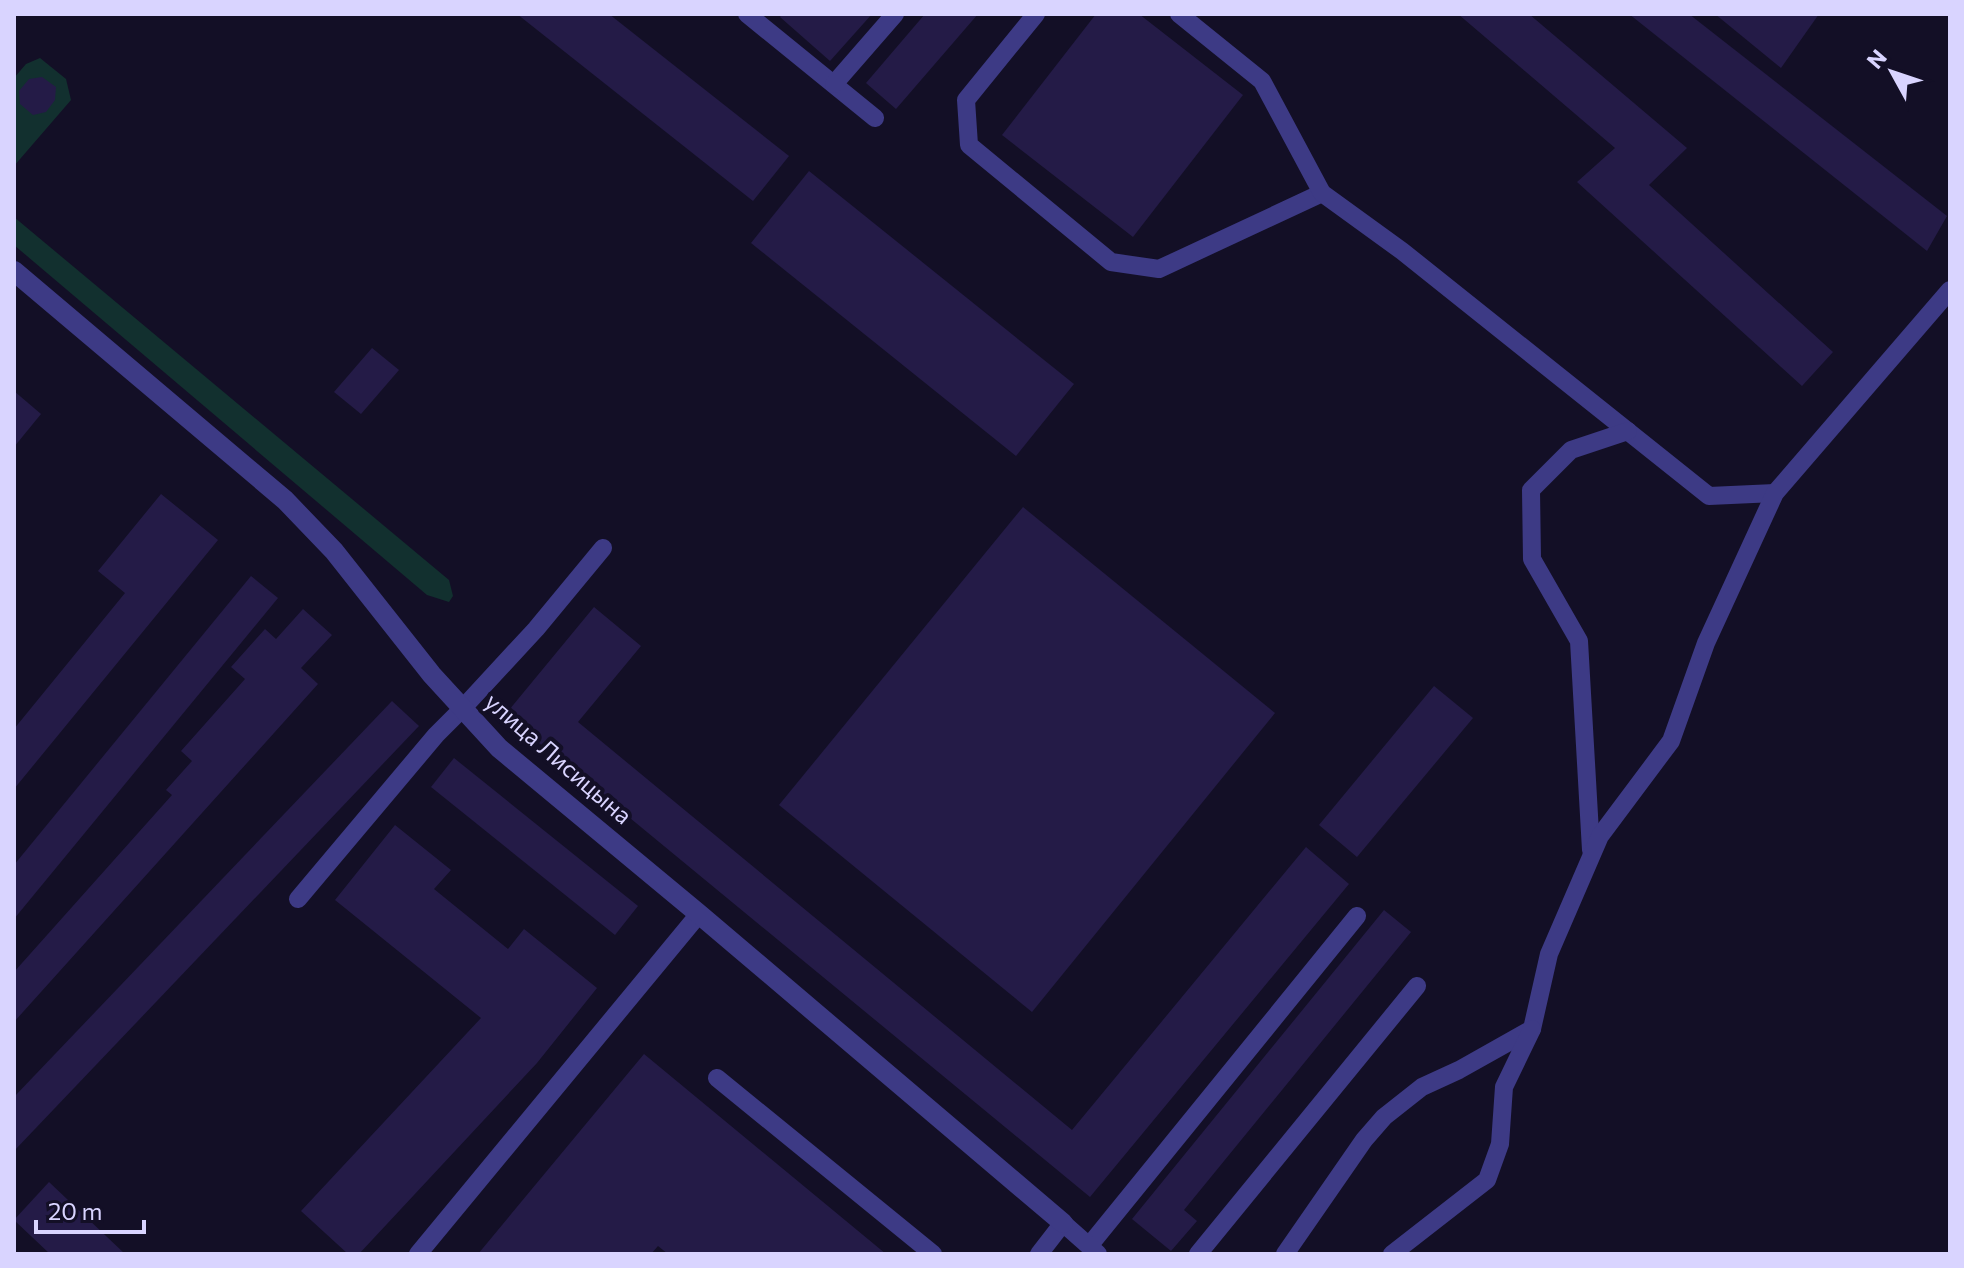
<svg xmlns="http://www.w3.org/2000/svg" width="1964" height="1268" font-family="Commissioner,sans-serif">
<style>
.green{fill:#12302f}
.building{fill:#241b47}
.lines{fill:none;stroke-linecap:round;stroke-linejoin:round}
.lane{stroke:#3d3a85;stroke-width:18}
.street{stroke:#3d3a85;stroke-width:20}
.labels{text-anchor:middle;stroke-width:8;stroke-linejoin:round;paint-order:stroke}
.street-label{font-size:24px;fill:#d9d4ff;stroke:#130f26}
</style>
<rect width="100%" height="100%" fill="#130f26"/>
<g class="green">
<polygon points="40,58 66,79 71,100 14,166 14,78 26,64"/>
<polygon points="14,217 449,580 453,596 449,602 427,595 14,245"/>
</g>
<g class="building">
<polygon points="517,14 609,14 789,156 753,201"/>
<polygon points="782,14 872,14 830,61 780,17"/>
<polygon points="925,14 978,14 896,109 866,83"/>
<polygon points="1096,14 1139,14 1243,95 1133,237 1002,135"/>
<polygon points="1458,14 1529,14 1687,148 1649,185 1833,352 1802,386 1577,182 1615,148"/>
<polygon points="1629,14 1689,14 1947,216 1927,251"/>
<polygon points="1715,14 1819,14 1781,68"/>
<polygon points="42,77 56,87 55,100 46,112 33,115 20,104 19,91 29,79"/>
<polygon points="809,171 1074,384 1016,456 751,243"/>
<polygon points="372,348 399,370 361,414 334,392"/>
<polygon points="14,391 41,414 14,447"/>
<polygon points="161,494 218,540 14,789 14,729 125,593 98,571"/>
<polygon points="1023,507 1275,713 1032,1012 779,805"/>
<polygon points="251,576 278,598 14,919 14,865"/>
<polygon points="594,607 641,646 578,722 1072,1130 1306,847 1349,884 1090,1197 505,715"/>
<polygon points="303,609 332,635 301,668 318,684 14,1022 14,972 172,795 166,790 192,761 181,751 245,679 231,667 265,629 276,639"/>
<polygon points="1434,686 1473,718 1357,857 1319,825"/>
<polygon points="392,701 419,726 14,1151 14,1097"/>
<polygon points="454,758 638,906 615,935 431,787"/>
<polygon points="395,825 451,870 434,889 508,949 524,929 597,988 537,1063 359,1254 348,1254 301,1211 481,1018 335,900"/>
<polygon points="1384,910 1411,932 1184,1210 1197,1221 1171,1251 1132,1219"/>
<polygon points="644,1054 886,1254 668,1254 658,1246 651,1254 478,1254"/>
<polygon points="49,1182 125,1254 50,1254 14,1220"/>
</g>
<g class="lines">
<g class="lane">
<polyline points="747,14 875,118"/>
<polyline points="1036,14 966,100 969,145 1111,262 1159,269 1322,193"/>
<polyline points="1179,14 1262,81 1322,193 1402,251 1709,496 1775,493"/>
<polyline points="834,84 895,14"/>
<polyline points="1591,850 1579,641 1532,559 1531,490 1571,450 1628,431"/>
<polyline points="298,899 436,735 462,709 536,629 603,548"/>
<polyline points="717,1078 933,1254"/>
<polyline points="1089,1246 1357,916"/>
<polyline points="418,1254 699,914"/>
<polyline points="1039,1254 1063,1223 1098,1254"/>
<polyline points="1198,1254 1417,986"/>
<polyline points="1285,1254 1364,1140 1384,1117 1422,1087 1459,1070 1532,1029 1549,954 1600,836 1671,741 1706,643 1775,493 1950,290"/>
<polyline points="1392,1254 1487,1180 1500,1144 1504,1087 1532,1029"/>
</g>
<polyline class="street" points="14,271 285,500 334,551 432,675 499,748 699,914 1063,1223"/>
</g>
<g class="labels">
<g class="street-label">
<text transform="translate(558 759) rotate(41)" y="8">улица Лисицына</text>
</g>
</g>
<rect width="1964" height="1268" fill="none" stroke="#d9d4ff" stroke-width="32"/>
<g transform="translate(1892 72) rotate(310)" stroke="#130f26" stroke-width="6" paint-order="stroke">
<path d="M0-6L14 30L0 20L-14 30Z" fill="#d9d4ff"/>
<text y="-12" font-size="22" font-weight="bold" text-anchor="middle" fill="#d9d4ff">N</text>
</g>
<path d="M36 1220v12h108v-12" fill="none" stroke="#d9d4ff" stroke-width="4"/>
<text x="48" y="1220" font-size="24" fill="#d9d4ff" stroke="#130f26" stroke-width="6" paint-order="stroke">20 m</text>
</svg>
